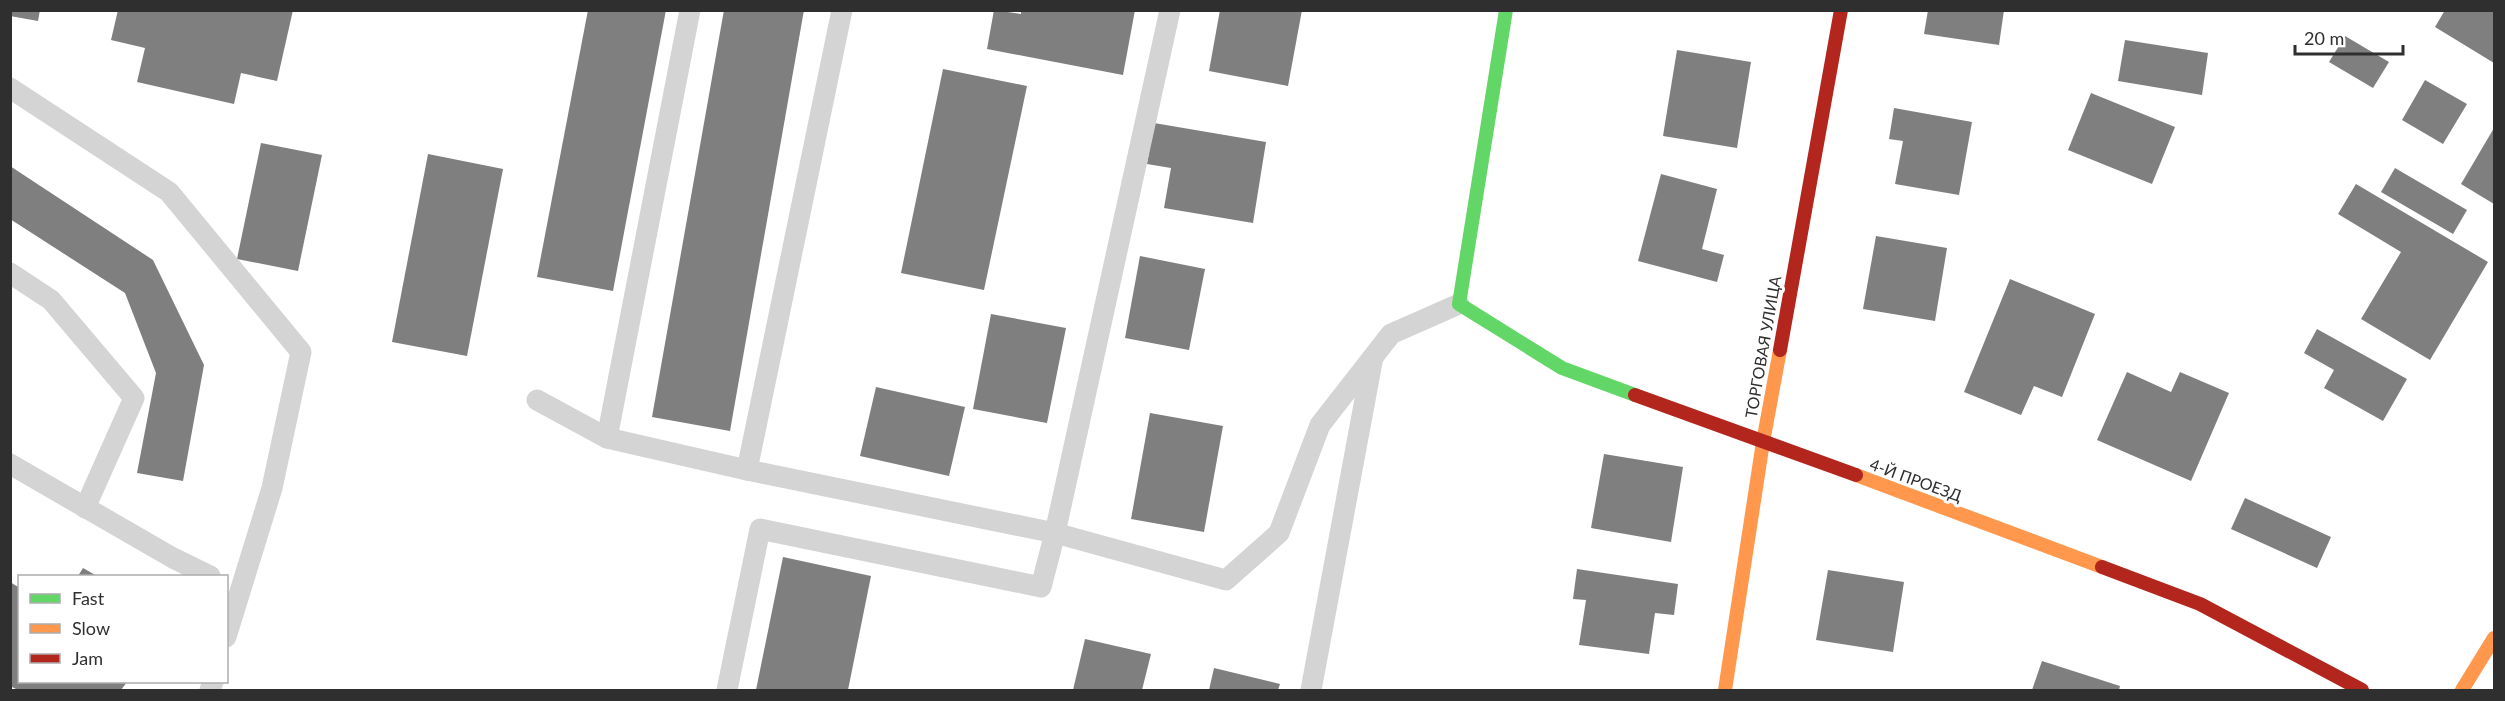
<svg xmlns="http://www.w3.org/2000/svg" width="2505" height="701" font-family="Lato,sans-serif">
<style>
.building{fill:#7f7f7f}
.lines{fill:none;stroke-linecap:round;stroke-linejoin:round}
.lane{stroke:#d4d4d4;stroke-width:21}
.fast{stroke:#63d668;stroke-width:14}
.slow{stroke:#ff974d;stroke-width:14}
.jam{stroke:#b3261e;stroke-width:14}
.labels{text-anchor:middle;stroke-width:6;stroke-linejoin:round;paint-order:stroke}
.street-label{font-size:16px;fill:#2f2f2f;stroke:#fff}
</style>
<rect width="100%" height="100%" fill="#fff"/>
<g class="building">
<polygon points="10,10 40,10 38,21 10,16"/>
<polygon points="118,10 293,10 277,81 241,73 234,104 137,82 145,48 111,40"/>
<polygon points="588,10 666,10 613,291 537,277"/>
<polygon points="724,10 804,10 730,431 652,417"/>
<polygon points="994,10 1021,14 1021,10 1135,10 1123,75 987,49"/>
<polygon points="1220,10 1302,10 1288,86 1209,71"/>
<polygon points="1928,10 2004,10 1999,45 1924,34"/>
<polygon points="2445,10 2494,10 2494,63 2435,27"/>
<polygon points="2345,36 2389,62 2373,88 2329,62"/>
<polygon points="2125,40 2208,53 2202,95 2118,81"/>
<polygon points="1677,50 1751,62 1737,148 1663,136"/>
<polygon points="943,69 1027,86 984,290 901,273"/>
<polygon points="2425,80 2467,104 2443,144 2402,120"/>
<polygon points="2091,93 2175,127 2152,184 2068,150"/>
<polygon points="1894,108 1972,122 1959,195 1895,184 1903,141 1889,139"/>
<polygon points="1154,123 1266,142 1253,223 1164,208 1171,168 1147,164"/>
<polygon points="2494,128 2494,204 2461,184"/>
<polygon points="261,143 322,155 298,271 237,259"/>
<polygon points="428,154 503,169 467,356 392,342"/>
<polygon points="10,166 153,260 204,365 183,481 137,473 156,373 125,293 10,219"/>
<polygon points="2395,168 2467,210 2453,234 2381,192"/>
<polygon points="1661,174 1717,189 1702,249 1724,255 1717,282 1638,261"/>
<polygon points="2356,184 2488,262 2430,360 2361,319 2401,252 2338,214"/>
<polygon points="1876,236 1947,248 1935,321 1863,309"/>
<polygon points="1140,256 1205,269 1189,350 1125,338"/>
<polygon points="2010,279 2095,314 2062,397 2034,386 2021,415 1964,392"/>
<polygon points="991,314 1066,328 1047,423 973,409"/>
<polygon points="2317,329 2407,379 2383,421 2324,388 2334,370 2304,353"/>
<polygon points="2127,372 2171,392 2180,372 2229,393 2191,481 2097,440"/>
<polygon points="876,387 965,407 949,476 860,456"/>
<polygon points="1150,413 1223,426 1204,532 1131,519"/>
<polygon points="1604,454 1683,467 1671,542 1591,528"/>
<polygon points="2245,498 2331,537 2317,568 2231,529"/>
<polygon points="783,557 871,576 848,690 756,690"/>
<polygon points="83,568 97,576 78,576"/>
<polygon points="1577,569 1678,584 1674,615 1655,613 1649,654 1579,645 1586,600 1573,599"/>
<polygon points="1828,570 1904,582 1893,652 1816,640"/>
<polygon points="10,582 20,588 20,682 127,682 121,690 18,690 10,686"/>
<polygon points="1085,639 1151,654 1142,690 1073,690"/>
<polygon points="2042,661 2120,686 2119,690 2032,690"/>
<polygon points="1214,668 1280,684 1278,690 1209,690"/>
</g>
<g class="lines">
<g class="lane">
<polyline points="10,88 169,192 301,352 272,488 226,637"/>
<polyline points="10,273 51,300 134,398 85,508"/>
<polyline points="537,400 607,438 747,470 1055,533 1226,580 1279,533 1320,425 1391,334 1459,304"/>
<polyline points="607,438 690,10"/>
<polyline points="10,464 173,558 210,576"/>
<polyline points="747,470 842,10"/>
<polyline points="210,690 213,682"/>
<polyline points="727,690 760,529 1041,587 1055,533 1170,10"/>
<polyline points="1311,690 1372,362"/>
</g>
<polyline class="fast" points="1506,10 1459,304 1562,368 1635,395"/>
<g class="slow">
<polyline points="1856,475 2102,567"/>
<polyline points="1725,690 1763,442 1780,350"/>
<polyline points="2462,690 2494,638"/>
</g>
<g class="jam">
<polyline points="1780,350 1841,10"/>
<polyline points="1635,395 1856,475"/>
<polyline points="2102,567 2200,604 2362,690"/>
</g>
</g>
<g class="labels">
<g class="street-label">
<text transform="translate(1763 347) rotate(-80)" y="6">ТОРГОВАЯ УЛИЦА</text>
<text transform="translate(1916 480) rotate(20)" y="6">4-Й ПРОЕЗД</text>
</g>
</g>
<rect width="2505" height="701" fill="none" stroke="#2f2f2f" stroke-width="24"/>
<rect x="18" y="575" width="210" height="108" fill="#ffffff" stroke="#acacac" stroke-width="1.5"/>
<rect x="30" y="594" width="30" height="9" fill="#63d668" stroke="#acacac" stroke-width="1.5"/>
<text x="72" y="605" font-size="18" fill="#2f2f2f">Fast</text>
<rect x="30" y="624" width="30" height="9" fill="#ff974d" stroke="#acacac" stroke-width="1.5"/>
<text x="72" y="635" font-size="18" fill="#2f2f2f">Slow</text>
<rect x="30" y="654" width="30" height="9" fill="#b3261e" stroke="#acacac" stroke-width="1.5"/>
<text x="72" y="665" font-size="18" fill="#2f2f2f">Jam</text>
<path d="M2295 45v9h108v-9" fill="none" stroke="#2f2f2f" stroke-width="3"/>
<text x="2304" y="45" font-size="18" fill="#2f2f2f" stroke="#ffffff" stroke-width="4.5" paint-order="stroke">20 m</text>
</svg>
